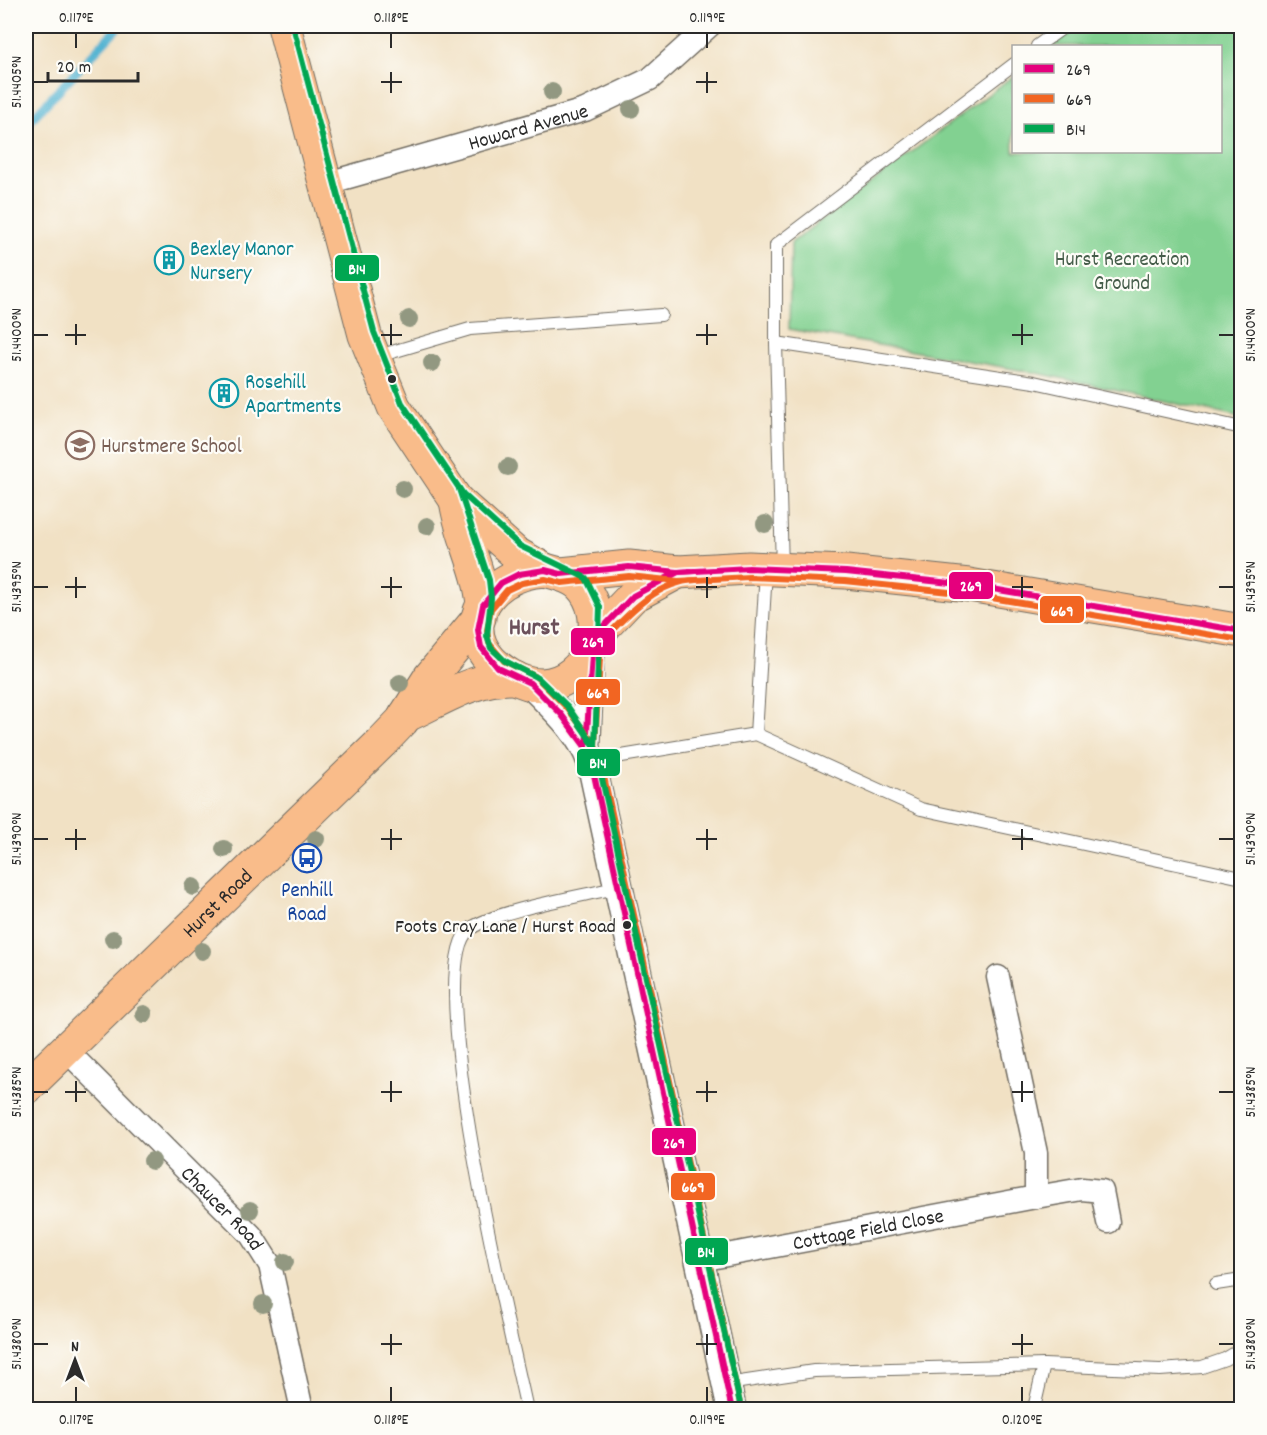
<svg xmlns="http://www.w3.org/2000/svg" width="1267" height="1435" font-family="Dekko,sans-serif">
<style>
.green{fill:#82d191;stroke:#567e5e;stroke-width:1.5}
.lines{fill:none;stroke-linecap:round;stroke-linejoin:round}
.stream{stroke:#53b3d1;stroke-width:9}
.service-casing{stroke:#706b61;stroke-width:14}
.minor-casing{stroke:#706b61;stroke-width:25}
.tertiary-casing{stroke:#706b61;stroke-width:31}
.primary-casing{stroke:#706b61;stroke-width:35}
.service{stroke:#fff;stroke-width:12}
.minor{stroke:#fff;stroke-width:22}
.tertiary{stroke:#fff;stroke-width:28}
.primary{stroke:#f9bc8a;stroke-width:33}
.bus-1-casing{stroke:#fdfcf7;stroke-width:10}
.bus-2-casing{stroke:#fdfcf7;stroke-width:10}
.bus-3-casing{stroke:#fdfcf7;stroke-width:10}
.bus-1{stroke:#e5007d;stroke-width:6}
.bus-2{stroke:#f26522;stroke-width:6}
.bus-3{stroke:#00a651;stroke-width:6}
.tree{fill:#929881}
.ticks{fill:none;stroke:#2b2b2b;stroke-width:2}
.bus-dot{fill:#2b2b2b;stroke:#fdfcf7;stroke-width:2}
.labels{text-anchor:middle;stroke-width:4.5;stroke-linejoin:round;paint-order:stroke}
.bus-label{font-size:20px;fill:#2b2b2b;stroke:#fdfcf7;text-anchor:end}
.street-label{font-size:21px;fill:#2b2b2b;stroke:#fdfcf7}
.culture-label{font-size:21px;fill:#0d838f;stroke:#fdfcf7;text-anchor:start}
.park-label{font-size:21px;fill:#455d4a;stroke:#fdfcf7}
.education-label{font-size:21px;fill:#785e54;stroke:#fdfcf7;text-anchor:start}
.transit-label{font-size:21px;fill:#164399;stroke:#fdfcf7}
.quarter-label{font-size:24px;font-weight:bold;fill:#6b505b;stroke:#fdfcf7}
.line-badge{stroke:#fdfcf7;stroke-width:2}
.badge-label{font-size:16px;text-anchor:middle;font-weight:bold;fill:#fff}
.neatline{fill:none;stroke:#2b2b2b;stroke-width:2}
.ticks-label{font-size:15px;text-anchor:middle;fill:#2b2b2b}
</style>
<rect width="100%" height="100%" fill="#fdfcf7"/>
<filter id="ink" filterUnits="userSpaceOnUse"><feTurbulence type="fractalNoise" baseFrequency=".0167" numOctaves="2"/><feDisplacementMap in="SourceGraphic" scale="12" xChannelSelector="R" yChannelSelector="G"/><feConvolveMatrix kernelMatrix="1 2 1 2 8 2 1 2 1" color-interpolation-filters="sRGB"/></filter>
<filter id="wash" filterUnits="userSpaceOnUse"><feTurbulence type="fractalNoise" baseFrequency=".008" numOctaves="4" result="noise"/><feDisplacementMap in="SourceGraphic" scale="24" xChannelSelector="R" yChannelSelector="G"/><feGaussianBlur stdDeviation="1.35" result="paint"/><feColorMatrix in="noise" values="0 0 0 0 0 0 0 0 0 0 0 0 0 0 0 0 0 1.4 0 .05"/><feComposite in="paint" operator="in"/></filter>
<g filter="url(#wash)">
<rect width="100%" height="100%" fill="#f1e1c4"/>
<polygon class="green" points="1080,26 1241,26 1241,418 1037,373 789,329 791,243 1013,76 1014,152 1220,152 1220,46 1052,46"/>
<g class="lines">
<polyline class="stream" points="26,125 119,26"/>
</g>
</g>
<g filter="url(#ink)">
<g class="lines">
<g class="service-casing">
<g id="service">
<polyline points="1037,46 1065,26"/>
<polyline points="776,343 1034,382 1242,428"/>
<polyline points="375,357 470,329 661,315"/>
<polyline points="782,569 776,343 776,245 1014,64"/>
<polyline points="756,734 766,571"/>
<polyline points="591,761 756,734 921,809 1242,878"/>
<polyline points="1216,1284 1242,1280"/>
<polyline points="727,1384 814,1371 1044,1365 1160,1370 1202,1367 1225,1359 1242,1349"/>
<path d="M527,1410C513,1342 419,965 470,929C496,910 584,896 619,887"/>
<polyline points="1030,1410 1035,1404 1044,1365"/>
</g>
</g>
<g class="minor-casing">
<g id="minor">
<path id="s1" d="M324,184L585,110L650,79L709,26"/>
<path id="s2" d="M65,1049L251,1235L270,1265L302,1410"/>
<polyline points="1036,1197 1082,1189 1102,1191 1108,1222"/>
<path id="s3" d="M700,1260L1036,1197V1153L998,977"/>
</g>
</g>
<g class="tertiary-casing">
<g id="tertiary">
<path d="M530,683C553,707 580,730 591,761L732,1410"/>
<polyline points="586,748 590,654"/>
</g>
</g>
<g class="primary-casing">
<g id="primary">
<polyline points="284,26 365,335 394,407 456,500 515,553 545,570"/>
<path d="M456,500C461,537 480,568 483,605"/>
<path d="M545,570C556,573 570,576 579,584C613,617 590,683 542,685C532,685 520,681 511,676C448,641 480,573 545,570Z"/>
<polyline points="561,574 629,567 678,572 749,568 846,572 969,585 1242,631"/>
<polyline points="593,638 633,596 678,572"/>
<path d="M405,716C441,700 475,676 515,678"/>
<path id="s4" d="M26,1088L382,742L402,721L430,677L479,618"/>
</g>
</g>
<use href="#service" class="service"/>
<use href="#minor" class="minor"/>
<use href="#tertiary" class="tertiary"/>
<use href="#primary" class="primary"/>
<g class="bus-1-casing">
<g id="bus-1">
<polyline points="594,770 586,748 593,638 633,596 678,572 696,571"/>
<polyline points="732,1410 591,761 586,748 561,714 530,683 498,668 481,647 478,630 483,605 501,583 519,574 545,570 561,574 629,567 678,572 749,568 846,572 969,585 1242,631"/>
</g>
</g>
<g class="bus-2-casing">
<g id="bus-2">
<path d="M602,767L595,747L601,642C628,614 656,582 696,580"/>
<polyline points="741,1408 600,758 594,743 567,708 535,676 504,661 489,643 487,630 491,609 507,590 522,583 545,579 562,583 629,576 678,581 749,577 845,581 968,594 1241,640"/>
</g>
</g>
<g class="bus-3-casing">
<g id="bus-3">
<polyline points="293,26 374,332 402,403 463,494 520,546 586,578 600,607 595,747 741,1408"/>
<polyline points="459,489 489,580 491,598 487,636 491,648 505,661 538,678 568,707 593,744 603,771"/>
</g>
</g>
<use href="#bus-1" class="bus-1"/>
<use href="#bus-2" class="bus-2"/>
<use href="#bus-3" class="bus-3"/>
</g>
<g class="tree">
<circle cx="552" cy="92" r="9"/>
<circle cx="631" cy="109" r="9"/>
<circle cx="409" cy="319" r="9"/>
<circle cx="432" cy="363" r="9"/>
<circle cx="508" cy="467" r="9"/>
<circle cx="403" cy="489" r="9"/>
<circle cx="765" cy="524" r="9"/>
<circle cx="427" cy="526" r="9"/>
<circle cx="400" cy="683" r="9"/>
<circle cx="316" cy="839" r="9"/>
<circle cx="224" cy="849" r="9"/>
<circle cx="193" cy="887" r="9"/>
<circle cx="113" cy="939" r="9"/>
<circle cx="202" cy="951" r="9"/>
<circle cx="144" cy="1014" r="9"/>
<circle cx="152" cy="1161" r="9"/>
<circle cx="250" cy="1210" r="9"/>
<circle cx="285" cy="1262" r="9"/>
<circle cx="263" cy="1304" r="9"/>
</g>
</g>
<path class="ticks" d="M76,33V48M391,33V48M707,33V48M391,72V93M707,72V93M33,82H48M381,82H402M696,82H717M76,324V345M391,324V345M707,324V345M1022,324V345M33,335H48M65,335H86M381,335H402M696,335H717M1012,335H1033M1219,335H1234M76,577V598M391,577V598M707,577V598M1022,577V598M33,587H48M65,587H86M381,587H402M696,587H717M1012,587H1033M1219,587H1234M76,829V850M391,829V850M707,829V850M1022,829V850M33,839H48M65,839H86M381,839H402M696,839H717M1012,839H1033M1219,839H1234M76,1081V1102M391,1081V1102M707,1081V1102M1022,1081V1102M33,1092H48M65,1092H86M381,1092H402M696,1092H717M1012,1092H1033M1219,1092H1234M391,1334V1355M707,1334V1355M1022,1334V1355M33,1344H48M381,1344H402M696,1344H717M1012,1344H1033M1219,1344H1234M76,1387V1402M391,1387V1402M707,1387V1402M1022,1387V1402"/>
<defs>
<g id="building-ring" transform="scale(1.5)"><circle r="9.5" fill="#fdfcf7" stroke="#0f9aa8" stroke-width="1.5"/><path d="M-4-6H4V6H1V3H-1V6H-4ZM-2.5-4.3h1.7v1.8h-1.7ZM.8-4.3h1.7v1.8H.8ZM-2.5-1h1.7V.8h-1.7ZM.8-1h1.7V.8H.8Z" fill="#0f9aa8"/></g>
<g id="school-ring" transform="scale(1.5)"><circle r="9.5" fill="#fdfcf7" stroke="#8d6e63" stroke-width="1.5"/><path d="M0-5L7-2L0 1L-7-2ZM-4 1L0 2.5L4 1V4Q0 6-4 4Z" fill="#8d6e63"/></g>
<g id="bus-ring" transform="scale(1.5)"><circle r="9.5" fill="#fdfcf7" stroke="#1a4fb4" stroke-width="1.5"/><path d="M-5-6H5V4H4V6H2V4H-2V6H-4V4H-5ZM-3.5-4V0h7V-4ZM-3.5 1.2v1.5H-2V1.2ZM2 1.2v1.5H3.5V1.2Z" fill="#1a4fb4"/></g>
</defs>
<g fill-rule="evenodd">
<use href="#building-ring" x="169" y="260"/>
<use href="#building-ring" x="224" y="393"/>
<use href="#school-ring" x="80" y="445"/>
<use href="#bus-ring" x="307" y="858"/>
</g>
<g class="bus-dot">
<circle cx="392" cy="379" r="5"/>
<circle cx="627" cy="925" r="5"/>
</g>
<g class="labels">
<g class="bus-label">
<text x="616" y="932">Foots Cray Lane / Hurst Road</text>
</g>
<g class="street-label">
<text dy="7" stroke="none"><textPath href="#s1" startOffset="212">Howard Avenue</textPath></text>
<text dy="7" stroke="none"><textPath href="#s4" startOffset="266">Hurst Road</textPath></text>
<text dy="7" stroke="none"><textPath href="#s2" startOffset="224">Chaucer Road</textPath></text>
<text dy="7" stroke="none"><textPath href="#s3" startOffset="171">Cottage Field Close</textPath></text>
</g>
<g class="culture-label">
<text x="190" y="255">Bexley Manor<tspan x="190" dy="24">Nursery</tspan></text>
<text x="245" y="388">Rosehill<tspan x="245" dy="24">Apartments</tspan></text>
</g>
<g class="park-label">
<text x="1122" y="265">Hurst Recreation<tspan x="1122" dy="24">Ground</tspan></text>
</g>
<g class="education-label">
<text x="101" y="452">Hurstmere School</text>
</g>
<g class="transit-label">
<text x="307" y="896">Penhill<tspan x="307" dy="24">Road</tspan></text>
</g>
<g class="quarter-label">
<text x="534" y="634">Hurst</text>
</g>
</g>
<g class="line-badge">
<rect x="334" y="254" width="46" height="28" rx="6" fill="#00a651"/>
<rect x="948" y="571" width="46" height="29" rx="6" fill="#e5007d"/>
<rect x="1039" y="595" width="46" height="29" rx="6" fill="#f26522"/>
<rect x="570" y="627" width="46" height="29" rx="6" fill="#e5007d"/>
<rect x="575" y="678" width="46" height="28" rx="6" fill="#f26522"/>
<rect x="576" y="748" width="45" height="29" rx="6" fill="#00a651"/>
<rect x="651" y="1127" width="46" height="29" rx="6" fill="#e5007d"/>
<rect x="670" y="1172" width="46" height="29" rx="6" fill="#f26522"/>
<rect x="684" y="1237" width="45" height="29" rx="6" fill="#00a651"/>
</g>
<g class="badge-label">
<text x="357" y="274">B14</text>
<text x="971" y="591">269</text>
<text x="1062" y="616">669</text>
<text x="593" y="647">269</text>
<text x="598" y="698">669</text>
<text x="598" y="768">B14</text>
<text x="674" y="1148">269</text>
<text x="693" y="1192">669</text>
<text x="706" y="1257">B14</text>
</g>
<rect width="1267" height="1435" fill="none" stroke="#fdfcf7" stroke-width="66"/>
<rect x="1012" y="45" width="210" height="108" fill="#fdfcf7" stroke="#a9a8a5" stroke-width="1.5"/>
<rect x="1024" y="64" width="30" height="9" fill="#e5007d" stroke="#a9a8a5" stroke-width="1.5"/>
<text x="1066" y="75" font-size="18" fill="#2b2b2b">269</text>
<rect x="1024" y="94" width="30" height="9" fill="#f26522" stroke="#a9a8a5" stroke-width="1.5"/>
<text x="1066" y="105" font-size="18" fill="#2b2b2b">669</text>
<rect x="1024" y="124" width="30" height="9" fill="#00a651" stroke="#a9a8a5" stroke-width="1.5"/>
<text x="1066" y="135" font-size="18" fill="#2b2b2b">B14</text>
<g transform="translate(75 1360)" stroke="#fdfcf7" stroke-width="4.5" paint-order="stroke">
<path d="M0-4.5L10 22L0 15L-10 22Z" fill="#2b2b2b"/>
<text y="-9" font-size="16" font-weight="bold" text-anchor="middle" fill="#2b2b2b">N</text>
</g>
<path d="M48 72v9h90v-9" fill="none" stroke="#2b2b2b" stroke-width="3"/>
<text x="57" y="72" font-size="18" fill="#2b2b2b" stroke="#fdfcf7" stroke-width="4.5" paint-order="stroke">20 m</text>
<rect x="33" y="33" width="1201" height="1369" class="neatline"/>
<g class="ticks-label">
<text x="76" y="22">0.117°E</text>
<text x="391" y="22">0.118°E</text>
<text x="707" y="22">0.119°E</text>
<text transform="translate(16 82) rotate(-90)" y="5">51.4405°N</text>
<text transform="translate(16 335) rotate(-90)" y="5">51.4400°N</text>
<text transform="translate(1250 335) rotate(-90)" y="5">51.4400°N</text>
<text transform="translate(16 587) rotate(-90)" y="5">51.4395°N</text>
<text transform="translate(1250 587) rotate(-90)" y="5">51.4395°N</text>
<text transform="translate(16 839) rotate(-90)" y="5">51.4390°N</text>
<text transform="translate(1250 839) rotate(-90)" y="5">51.4390°N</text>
<text transform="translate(16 1092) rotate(-90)" y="5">51.4385°N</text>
<text transform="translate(1250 1092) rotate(-90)" y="5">51.4385°N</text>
<text transform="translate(16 1344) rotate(-90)" y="5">51.4380°N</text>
<text transform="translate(1250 1344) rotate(-90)" y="5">51.4380°N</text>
<text x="76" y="1424">0.117°E</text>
<text x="391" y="1424">0.118°E</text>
<text x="707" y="1424">0.119°E</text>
<text x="1022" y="1424">0.120°E</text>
</g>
</svg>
